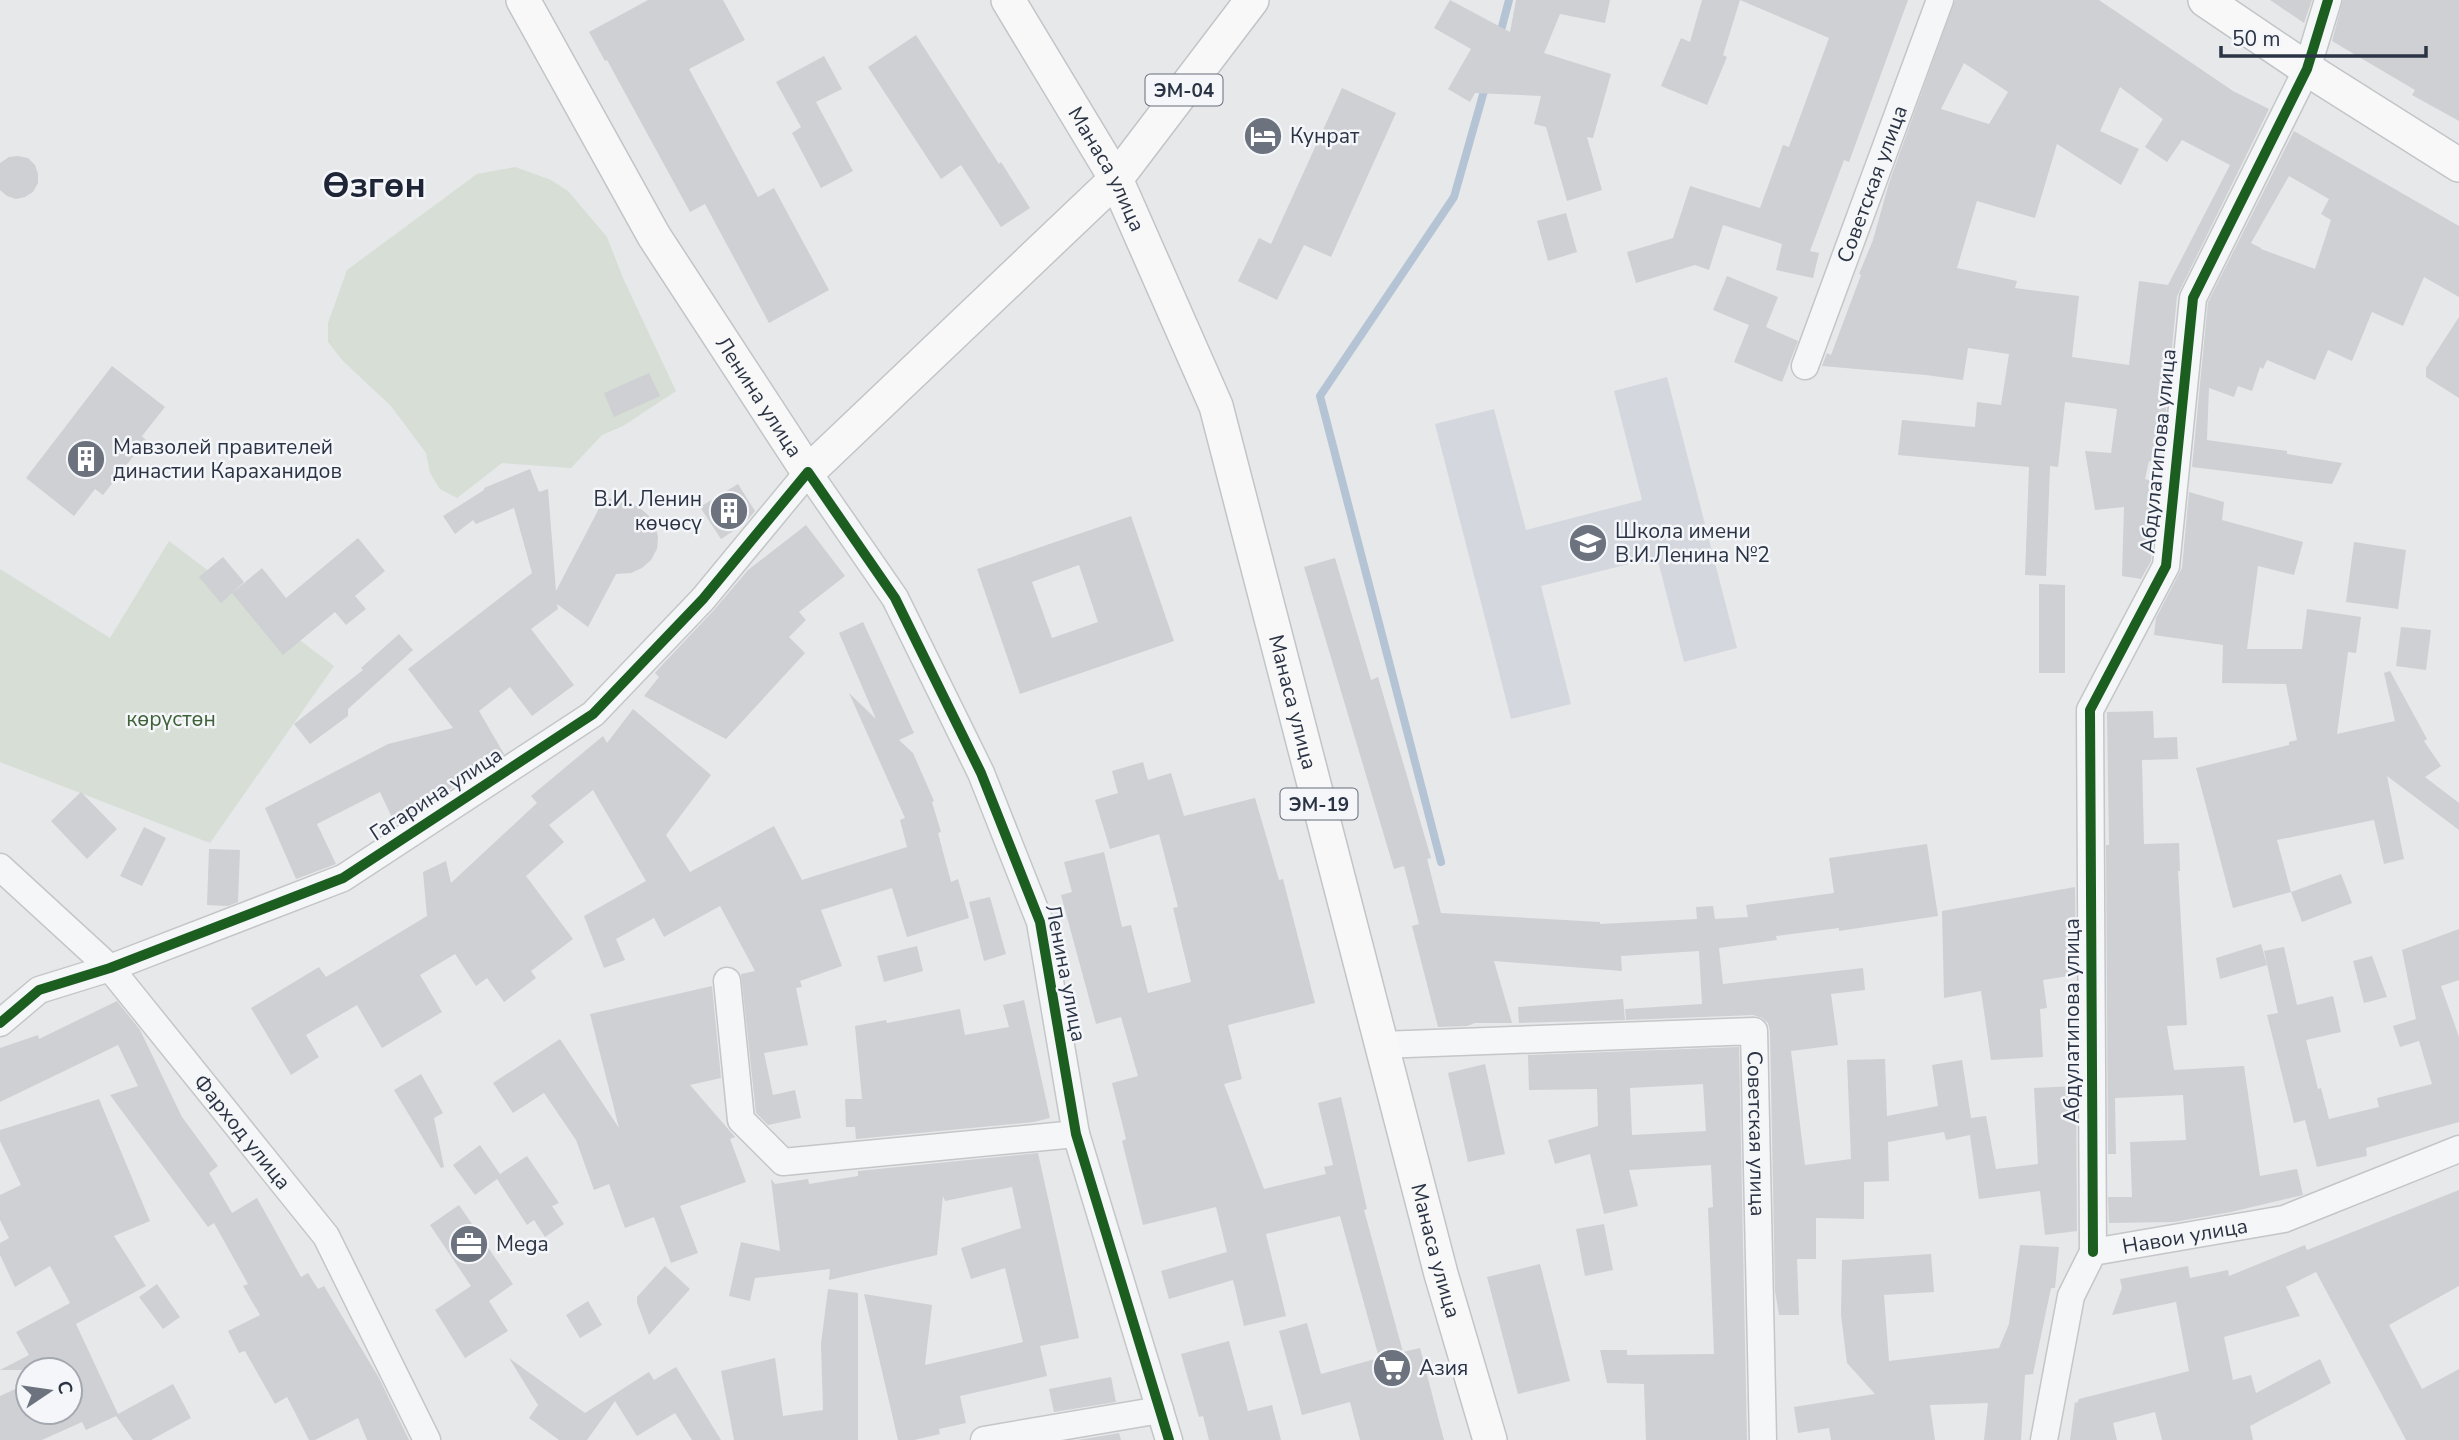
<svg xmlns="http://www.w3.org/2000/svg" width="2459" height="1440" font-family="'Nunito Sans',sans-serif">
<style>
.built{fill:#d4d7dd}
.green{fill:#d6ded6}
.lines{fill:none;stroke-linecap:round;stroke-linejoin:round}
.stream{stroke:#b4c4d5;stroke-width:8}
.building{fill:#ced0d3;fill-rule:evenodd}
.minor-casing{stroke:#c4c6c8;stroke-width:29}
.major-casing{stroke:#c2c5c8;stroke-width:36}
.minor{stroke:#f5f6f7;stroke-width:26}
.major{stroke:#f8f8f8;stroke-width:33}
.cycleway-casing{stroke:#f4f6f9;stroke-width:15}
.cycleway{stroke:#1b5e20;stroke-width:10}
.labels{text-anchor:middle;stroke-width:5;stroke-linejoin:round;paint-order:stroke}
.shield{fill:#f4f6f9;stroke:#676e7b;stroke-width:2}
.shield-label{font-size:19px;font-weight:bold;fill:#2b3445}
.poi-label{font-size:21px;fill:#2b3445;stroke:#f4f6f9;text-anchor:start}
.street-label{font-size:21px;fill:#2b3445;stroke:#f4f6f9}
.park-label{font-size:21px;fill:#3f6138;stroke:#f4f6f9}
.town-label{font-size:35px;font-weight:bold;fill:#1d2536;stroke:#f4f6f9}
</style>
<rect width="100%" height="100%" fill="#e6e8ea"/>
<polygon class="built" points="1667,377 1737,648 1684,662 1657,557 1541,586 1571,704 1511,719 1435,424 1494,409 1526,530 1642,500 1614,391"/>
<g class="green">
<polygon points="515,167 551,180 568,191 607,237 623,278 676,391 623,426 602,435 571,468 502,463 457,498 440,489 430,473 426,453 391,406 343,361 328,342 328,323 347,270 477,174"/>
<polygon points="169,541 334,666 210,843 0,762 0,569 110,638"/>
</g>
<g class="lines">
<g class="stream">
<polyline points="1499,38 1509,0"/>
<polyline points="1441,862 1320,396 1454,197 1486,84"/>
</g>
</g>
<g class="building">
<polygon points="648,0 723,0 745,40 689,69 758,197 774,188 829,290 769,323 705,204 690,212 607,60 605,61 589,32"/>
<polygon points="1450,0 1510,32 1516,0 1610,0 1605,23 1560,14 1544,53 1611,74 1593,138 1587,137 1602,190 1567,201 1546,127 1534,124 1541,96 1475,93 1470,102 1448,89 1471,49 1434,28"/>
<polygon points="1702,0 1740,0 1723,55 1727,57 1707,105 1661,86 1681,38 1690,42"/>
<polygon points="1740,0 1908,0 1849,162 1844,160 1810,251 1819,253 1813,278 1776,270 1782,244 1723,225 1709,270 1695,265 1636,283 1627,252 1673,238 1690,186 1760,208 1783,145 1789,147 1829,38"/>
<path d="M1955,0H2099L2233,91L2269,109L2177,296L2161,463L2149,461L2145,479L2159,483L2151,561L2141,579L2122,576L2124,507L2095,510L2085,451L2111,453L2117,409L2065,402L2058,467L2050,466L2046,576L2025,575L2029,467L1898,455L1902,420L1975,427L1977,402L2001,405L2009,354L1968,348L1963,380L1926,375L1822,366L1827,353L1831,355L1861,275L1859,274L1873,240L1889,183ZM1964,63L2008,92L1989,124L1941,109ZM2120,87L2163,119L2145,147L2167,162L2182,140L2230,165L2168,285L2139,281L2129,365L2072,357L2079,296L2015,288L2017,281L1957,268L1977,201L2035,218L2057,144L2121,185L2139,149L2100,131Z"/>
<polygon points="2270,0 2312,0 2304,23"/>
<polygon points="2343,0 2459,0 2459,121 2412,95 2415,90 2332,41"/>
<polygon points="916,35 999,164 1001,162 1030,208 1001,227 961,165 941,179 868,67"/>
<polygon points="824,56 842,89 816,102 853,171 821,188 792,133 801,127 776,82"/>
<polygon points="1342,88 1396,113 1331,257 1304,245 1277,300 1238,281 1259,238 1271,244"/>
<path d="M2294,131L2459,226V297L2424,277L2403,326L2372,312L2352,361L2328,350L2315,380L2267,360L2263,369L2260,367L2252,391L2238,386L2234,397L2209,388L2207,440L2287,451V454L2342,463L2332,484L2192,467L2208,302ZM2289,176L2329,199L2321,214L2331,220L2315,269L2261,249V248L2251,243Z"/>
<polygon points="18,156 28,158 35,165 38,174 38,183 33,192 25,197 16,199 7,196 0,190 0,163 9,157"/>
<polygon points="1566,213 1577,252 1548,261 1537,221"/>
<polygon points="1727,276 1778,297 1766,327 1798,341 1782,382 1734,362 1749,325 1713,310"/>
<polygon points="2459,317 2459,398 2426,377 2426,368"/>
<polygon points="112,366 165,407 142,436 146,440 103,495 95,489 74,516 26,478"/>
<polygon points="649,373 660,396 614,417 604,393"/>
<polygon points="530,469 539,492 548,489 556,591 605,497 639,507 648,515 655,525 658,537 657,549 651,560 642,568 631,573 616,574 588,627 557,604 558,609 531,629 574,685 532,716 510,687 479,711 504,754 417,810 394,822 380,792 317,824 336,864 296,879 265,808 388,744 453,728 408,669 532,573 514,508 476,524 473,520 455,534 443,516 484,490 484,488"/>
<polygon points="738,484 755,511 744,524 721,539 700,507"/>
<polygon points="2189,492 2224,502 2222,520 2303,542 2294,575 2258,566 2247,649 2302,649 2307,609 2361,617 2356,653 2348,652 2337,734 2395,721 2384,673 2390,671 2427,739 2424,741 2441,766 2425,777 2459,803 2459,830 2387,776 2404,859 2384,864 2374,820 2277,840 2291,892 2233,908 2196,768 2289,745 2289,742 2297,740 2286,684 2222,683 2223,645 2154,635 2156,618 2182,568"/>
<path d="M1131,516L1174,641L1020,694L977,569ZM1079,565L1098,622L1052,638L1032,582Z"/>
<polygon points="806,525 845,576 799,612 806,620 789,637 805,653 726,739 644,696 659,677 655,673 663,664 714,610 748,570"/>
<polygon points="358,538 385,571 355,596 366,609 346,625 335,612 283,655 232,593 262,568 286,598"/>
<polygon points="2354,542 2406,550 2398,609 2346,602"/>
<polygon points="223,557 244,582 221,603 199,577"/>
<polygon points="1335,558 1371,680 1378,677 1431,858 1427,859 1441,913 1600,922 1600,924 1697,919 1696,907 1713,906 1715,919 1748,917 1746,905 1834,893 1829,858 1927,844 1938,916 1839,931 1839,928 1776,936 1777,940 1719,948 1723,984 1863,968 1865,990 1831,994 1838,1045 1791,1051 1805,1165 1851,1159 1847,1060 1885,1059 1887,1116 1938,1106 1932,1065 1962,1060 1971,1118 1986,1116 1996,1169 2038,1164 2034,1088 2076,1086 2077,1231 2045,1235 2040,1191 1979,1199 1970,1135 1946,1140 1944,1132 1888,1142 1889,1181 1864,1182 1864,1219 1816,1218 1816,1259 1797,1259 1799,1315 1779,1315 1775,1291 1770,1031 1768,1023 1762,1018 1753,1015 1626,1020 1625,1009 1702,1004 1699,951 1621,956 1622,971 1494,961 1512,1023 1475,1023 1467,1026 1438,1027 1412,926 1419,924 1404,866 1394,869 1304,567"/>
<polygon points="2039,584 2065,585 2065,673 2039,673"/>
<polygon points="863,622 914,733 899,740 913,753 934,801 932,802 941,832 938,833 951,882 958,879 969,918 907,937 892,888 821,910 842,966 800,981 802,987 796,988 808,1045 764,1053 773,1095 795,1090 801,1118 768,1125 756,1113 741,974 755,971 720,906 664,937 654,918 616,939 625,960 604,968 584,916 646,881 593,790 549,825 564,842 526,876 573,939 531,971 536,978 504,1002 487,978 476,986 455,954 420,975 442,1012 382,1048 357,1005 306,1035 319,1057 291,1075 251,1008 319,967 326,977 427,916 423,872 446,861 451,883 537,803 531,796 603,736 607,743 633,709 711,775 666,835 690,872 774,826 802,880 907,847 900,820 905,818 849,693 876,719 839,633"/>
<polygon points="2401,627 2431,630 2426,670 2396,666"/>
<polygon points="399,634 413,650 348,709 348,716 310,744 294,724 363,670 361,668"/>
<polygon points="2153,711 2154,738 2177,737 2178,759 2142,760 2144,844 2179,843 2180,871 2178,871 2187,1025 2167,1026 2174,1070 2244,1066 2260,1176 2297,1169 2303,1195 2231,1212 2174,1222 2109,1223 2108,1197 2132,1197 2130,1142 2186,1140 2183,1095 2115,1098 2116,1154 2108,1154 2106,845 2109,845 2107,712"/>
<polygon points="1143,762 1148,780 1171,773 1184,816 1255,798 1279,880 1283,879 1315,1003 1228,1025 1242,1079 1224,1084 1264,1189 1326,1174 1324,1167 1333,1165 1318,1103 1341,1097 1367,1209 1364,1210 1403,1352 1420,1348 1444,1440 1360,1440 1350,1402 1302,1415 1279,1331 1307,1323 1321,1374 1379,1358 1340,1216 1266,1234 1286,1316 1244,1326 1233,1280 1169,1299 1161,1271 1227,1252 1216,1207 1143,1225 1122,1141 1126,1139 1112,1083 1138,1076 1121,1017 1096,1024 1061,895 1072,892 1064,862 1104,852 1122,927 1131,925 1148,993 1191,982 1173,908 1178,907 1159,834 1110,849 1095,800 1118,793 1112,771"/>
<polygon points="81,792 117,829 87,859 51,821"/>
<polygon points="144,827 166,838 142,886 120,876"/>
<polygon points="209,849 240,850 238,902 228,906 207,905"/>
<polygon points="2341,874 2352,903 2302,922 2291,892"/>
<polygon points="2075,887 2076,975 2043,980 2047,1008 2040,1009 2043,1057 1991,1060 1981,991 1944,998 1942,911"/>
<polygon points="990,897 1006,954 984,961 969,902"/>
<polygon points="2459,929 2459,980 2441,986 2459,1037 2459,1122 2366,1148 2367,1156 2317,1167 2305,1120 2294,1123 2267,1015 2278,1013 2264,951 2284,947 2297,1005 2333,996 2341,1032 2306,1040 2318,1089 2321,1088 2329,1119 2379,1107 2377,1098 2432,1084 2419,1041 2400,1047 2393,1026 2416,1019 2402,950"/>
<polygon points="2261,944 2267,965 2220,979 2216,958"/>
<polygon points="917,946 923,971 884,982 877,956"/>
<polygon points="2372,956 2387,997 2364,1003 2353,961"/>
<polygon points="712,986 721,1078 690,1085 735,1137 730,1139 746,1182 680,1206 698,1253 671,1263 654,1217 625,1228 609,1184 594,1190 576,1140 544,1093 513,1113 493,1083 560,1039 619,1128 590,1014"/>
<polygon points="1623,999 1625,1020 1519,1023 1518,1007"/>
<polygon points="1024,1000 1050,1118 1034,1122 856,1139 855,1127 846,1127 845,1099 862,1099 855,1026 886,1020 887,1023 960,1009 965,1035 1009,1027 1003,1005"/>
<polygon points="117,1001 140,1030 182,1117 218,1166 209,1173 232,1213 257,1198 301,1277 308,1273 318,1289 324,1286 379,1378 409,1440 367,1440 358,1418 315,1440 309,1440 287,1397 275,1404 245,1351 239,1353 228,1331 260,1315 243,1286 248,1284 214,1223 208,1227 110,1095 138,1086 118,1045 0,1102 0,1048 38,1035 39,1039"/>
<path d="M1739,1047L1747,1440H1646L1644,1384L1607,1383L1600,1350H1627V1355L1714,1354L1708,1208L1713,1207L1711,1165L1629,1170L1638,1206L1604,1214L1590,1154L1555,1164L1548,1140L1598,1126L1597,1089L1529,1090L1528,1055ZM1703,1084L1706,1131L1632,1135L1630,1088Z"/>
<polygon points="1485,1064 1505,1154 1468,1162 1448,1073"/>
<polygon points="421,1074 443,1113 434,1118 444,1167 441,1168 394,1090"/>
<polygon points="99,1099 150,1221 114,1236 146,1286 76,1324 118,1414 173,1384 191,1418 151,1440 133,1440 116,1416 86,1430 82,1422 42,1440 0,1440 0,1396 28,1383 28,1412 75,1412 70,1389 70,1370 0,1370 29,1355 16,1332 70,1303 50,1266 15,1287 0,1255 0,1243 9,1238 0,1220 0,1195 21,1185 0,1141 0,1130"/>
<polygon points="480,1145 500,1174 527,1156 559,1203 552,1206 564,1224 545,1237 534,1220 527,1225 497,1179 475,1195 453,1165"/>
<polygon points="1038,1153 1079,1338 1040,1346 1047,1376 960,1396 966,1423 939,1429 940,1434 914,1440 898,1440 864,1294 932,1305 925,1365 1023,1342 1005,1268 971,1279 961,1248 1021,1228 1012,1187 945,1201 943,1196 937,1255 829,1280 830,1269 755,1278 750,1301 729,1296 741,1242 780,1251 771,1179 775,1184 808,1179 809,1184 858,1176 858,1171"/>
<polygon points="2459,1190 2459,1286 2389,1325 2422,1389 2459,1369 2459,1440 2406,1440 2316,1272 2286,1287 2300,1316 2224,1337 2233,1380 2251,1375 2256,1393 2320,1359 2331,1383 2250,1426 2253,1440 2162,1440 2155,1412 2113,1423 2117,1440 2070,1440 2075,1402 2077,1403 2079,1399 2189,1371 2176,1302 2112,1315 2122,1288 2120,1279 2188,1266 2190,1278 2228,1270 2229,1276 2305,1245 2307,1250"/>
<polygon points="459,1205 513,1284 489,1301 508,1331 465,1358 435,1310 471,1286 430,1225"/>
<polygon points="1604,1224 1613,1270 1585,1276 1576,1229"/>
<polygon points="2020,1245 2059,1247 2055,1288 2051,1288 2033,1374 2025,1375 2021,1440 1984,1440 1988,1403 1930,1405 1935,1440 1831,1440 1829,1428 1798,1433 1794,1407 1875,1394 1847,1363 1841,1315 1842,1260 1931,1254 1934,1292 1884,1295 1889,1361 1999,1348 2009,1324"/>
<polygon points="1540,1264 1570,1381 1518,1394 1487,1277"/>
<polygon points="665,1266 690,1289 649,1335 637,1303 637,1297"/>
<polygon points="157,1284 180,1317 163,1329 139,1297"/>
<polygon points="828,1289 858,1293 858,1440 734,1440 721,1371 775,1358 783,1416 823,1410 821,1344"/>
<polygon points="588,1301 602,1325 580,1338 566,1315"/>
<polygon points="1229,1341 1248,1411 1272,1405 1281,1440 1209,1440 1203,1416 1199,1417 1181,1354"/>
<polygon points="509,1358 585,1413 649,1372 654,1380 676,1367 721,1440 692,1440 675,1413 637,1436 615,1401 587,1440 559,1440 529,1418 538,1405"/>
<polygon points="1111,1377 1116,1402 1054,1412 1049,1389"/>
<polygon points="1119,1433 1121,1440 1078,1440"/>
</g>
<g class="lines">
<g class="minor-casing">
<g id="minor">
<path id="s1" d="M1805,366L1940,0"/>
<path id="s2" d="M0,867L110,968L326,1236L427,1440"/>
<polyline points="727,981 741,1120 783,1162 1076,1134"/>
<polyline points="0,1023 39,990 110,968 343,878 593,714 703,599 808,472 895,598 981,773 1040,922 1076,1134 1169,1440"/>
<path id="s3" d="M1381,1045L1754,1031L1763,1440"/>
<polyline points="2093,1252 2090,710 2166,566 2193,298 2307,69 2328,0"/>
<polyline points="984,1440 1160,1410"/>
<path id="s4" d="M2044,1440L2071,1296L2093,1252L2284,1219L2459,1149"/>
</g>
</g>
<g class="major-casing">
<g id="major">
<path id="s5" d="M523,0L654,236L808,472L1116,179L1252,0"/>
<path id="s6" d="M1008,0L1116,179L1216,406L1441,1274L1490,1440"/>
<polyline points="2205,0 2307,69 2459,165"/>
</g>
</g>
<use href="#minor" class="minor"/>
<use href="#major" class="major"/>
<g class="cycleway-casing">
<g id="cycleway">
<polyline points="0,1023 39,990 110,968 343,878 593,714 703,599 808,472 895,598 981,773 1040,922 1076,1134 1169,1440"/>
<polyline points="2093,1252 2090,710 2166,566 2193,298 2307,69 2328,0"/>
</g>
</g>
<use href="#cycleway" class="cycleway"/>
</g>
<defs>
<g id="hotel-disc" transform="scale(2.0125)"><circle r="9.5" fill="#6c737f" stroke="#f4f6f9"/><path d="M-6-4.5h1.5V1H6V5H4.5V3h-9V5H-6ZM-4 0a1.8 1.8 0 1 1 3.6 0ZM.5 0V-2.5h3Q6-2.5 6 0Z" fill="#fff"/></g>
<g id="building-disc" transform="scale(2.0125)"><circle r="9.5" fill="#6c737f" stroke="#f4f6f9"/><path d="M-4-6H4V6H1V3H-1V6H-4ZM-2.5-4.3h1.7v1.8h-1.7ZM.8-4.3h1.7v1.8H.8ZM-2.5-1h1.7V.8h-1.7ZM.8-1h1.7V.8H.8Z" fill="#fff"/></g>
<g id="school-disc" transform="scale(2.0125)"><circle r="9.5" fill="#6c737f" stroke="#f4f6f9"/><path d="M0-5L7-2L0 1L-7-2ZM-4 1L0 2.5L4 1V4Q0 6-4 4Z" fill="#fff"/></g>
<g id="office-disc" transform="scale(2.0125)"><circle r="9.5" fill="#6c737f" stroke="#f4f6f9"/><path d="M-6-3h4V-5.5h4V-3h4V5H-6ZM-1-4.5V-3h2v-1.5ZM-6 0V1H6V0Z" fill="#fff"/></g>
<g id="supermarket-disc" transform="scale(2.0125)"><circle r="9.5" fill="#6c737f" stroke="#f4f6f9"/><path d="M-6-5.5h2.5l.6 2H6L4.5 2H-2.5L-4.4-4H-6ZM-1.5 3.2a1.3 1.3 0 1 0 .1 0ZM3 3.2a1.3 1.3 0 1 0 .1 0Z" fill="#fff"/></g>
</defs>
<g fill-rule="evenodd">
<use href="#hotel-disc" x="1263" y="136"/>
<use href="#building-disc" x="86" y="459"/>
<use href="#building-disc" x="729" y="511"/>
<use href="#school-disc" x="1588" y="543"/>
<use href="#office-disc" x="469" y="1244"/>
<use href="#supermarket-disc" x="1392" y="1368"/>
</g>
<g class="labels">
<g class="shield">
<rect x="1145.5" y="74.5" width="77" height="31" rx="5"/>
<rect x="1280.5" y="788.5" width="77" height="31" rx="5"/>
</g>
<g class="shield-label">
<text x="1184" y="97">ЭМ-04</text>
<text x="1319" y="811">ЭМ-19</text>
</g>
<g class="poi-label">
<text x="1290" y="143">Кунрат</text>
<text x="113" y="454">Мавзолей правителей<tspan x="113" dy="24">династии Караханидов</tspan></text>
<text x="702" y="506" text-anchor="end">В.И. Ленин<tspan x="702" dy="24">көчөсү</tspan></text>
<text x="1615" y="538">Школа имени<tspan x="1615" dy="24">В.И.Ленина №2</tspan></text>
<text x="496" y="1251">Mega</text>
<text x="1419" y="1375">Азия</text>
</g>
<g class="street-label">
<text dy="7" stroke="none"><textPath href="#s6" startOffset="196">Манаса улица</textPath></text>
<text dy="7" stroke="none"><textPath href="#s1" startOffset="194">Советская улица</textPath></text>
<text dy="7" stroke="none"><textPath href="#s5" startOffset="462">Ленина улица</textPath></text>
<text transform="translate(2158 451) rotate(-84)" y="7">Абдулатипова улица</text>
<text dy="7" stroke="none"><textPath href="#s6" startOffset="763">Манаса улица</textPath></text>
<text transform="translate(436 794) rotate(-33)" y="7">Гагарина улица</text>
<text transform="translate(1066 973) rotate(79)" y="7">Ленина улица</text>
<text transform="translate(2072 1021) rotate(-90)" y="7">Абдулатипова улица</text>
<text dy="7" stroke="none"><textPath href="#s2" startOffset="360">Фарход улица</textPath></text>
<text dy="7" stroke="none"><textPath href="#s3" startOffset="476">Советская улица</textPath></text>
<text dy="7" stroke="none"><textPath href="#s4" startOffset="289">Навои улица</textPath></text>
<text dy="7" stroke="none"><textPath href="#s6" startOffset="1330">Манаса улица</textPath></text>
</g>
<g class="park-label">
<text x="171" y="726">көрүстөн</text>
</g>
<g class="town-label">
<text x="374" y="197">Өзгөн</text>
</g>
</g>
<g transform="translate(49 1391) rotate(77)"><circle r="33" fill="#f4f6f9" stroke="#a4a8b1" stroke-width="2"/>
<path d="M0-5L12 26L0 18L-12 26Z" fill="#6c737f"/>
<text y="-10" font-size="19" font-weight="bold" text-anchor="middle" fill="#2b3445">С</text>
</g>
<path d="M2221 46v10h205v-10" fill="none" stroke="#2b3445" stroke-width="3.5"/>
<text x="2232" y="46" font-size="21" fill="#2b3445" stroke="#f4f6f9" stroke-width="5" paint-order="stroke">50 m</text>
</svg>
